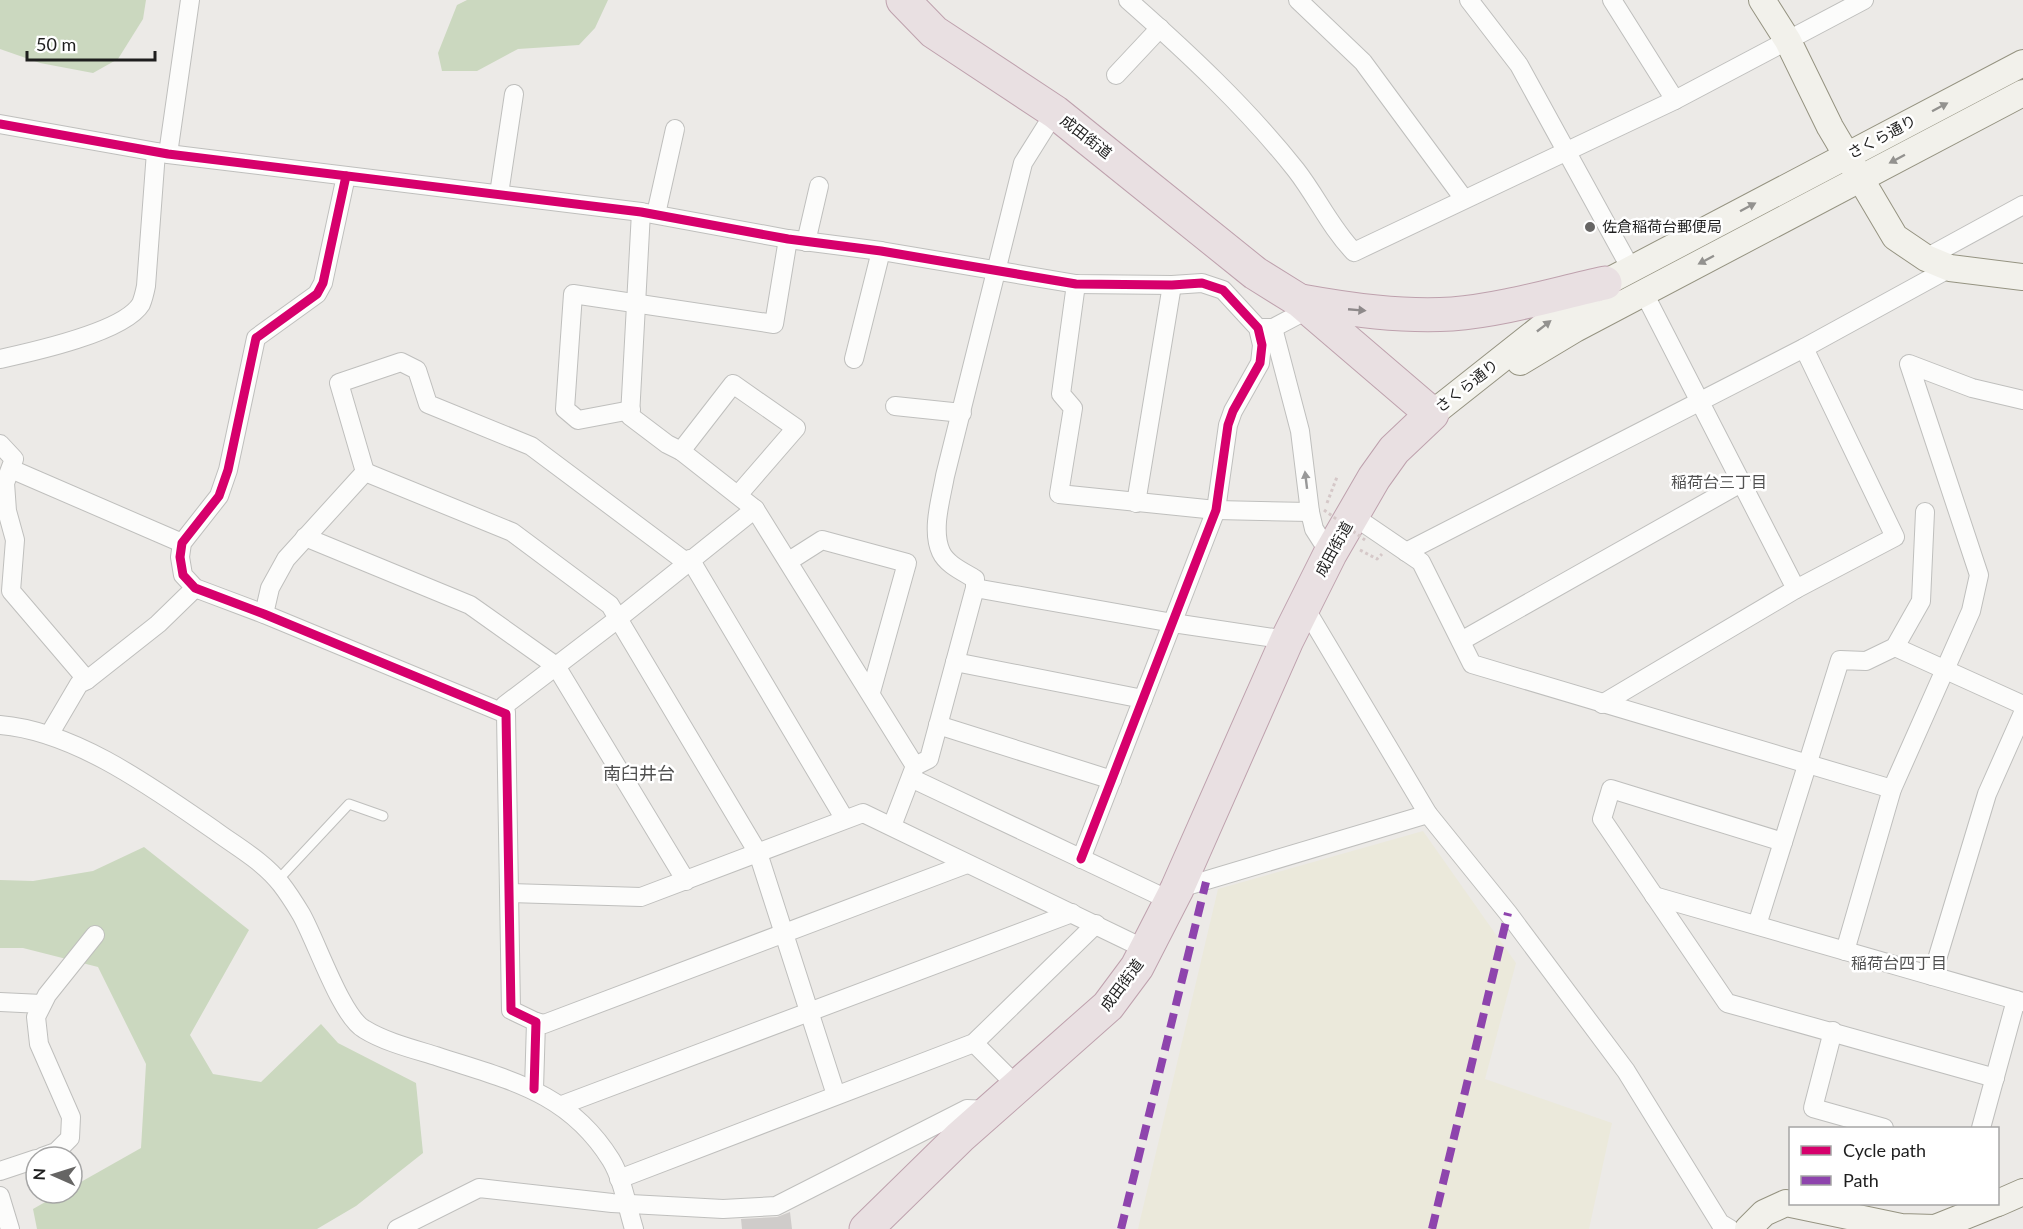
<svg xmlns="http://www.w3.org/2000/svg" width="2023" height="1229" font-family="Lato,'Noto Sans JP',sans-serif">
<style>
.farmland{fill:#ebe9db}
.forest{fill:#cbd8bf}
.building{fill:#cfccca}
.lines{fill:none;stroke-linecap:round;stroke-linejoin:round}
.lane-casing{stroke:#bfbfbd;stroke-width:11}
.street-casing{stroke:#bfbfbd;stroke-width:20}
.secondary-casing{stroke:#959381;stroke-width:28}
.highway-casing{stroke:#bea1ad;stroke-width:35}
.path{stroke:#d5c8c8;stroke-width:3;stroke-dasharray:3 3;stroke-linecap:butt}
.lane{stroke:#fcfcfb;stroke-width:9}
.street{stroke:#fcfcfb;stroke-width:18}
.secondary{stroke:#f2f1eb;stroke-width:26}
.highway{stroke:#e9e0e2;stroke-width:33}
.path-bridge{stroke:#d5c8c8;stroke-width:3;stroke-dasharray:3 3;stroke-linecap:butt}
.quiet{stroke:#8e44ad;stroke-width:8;stroke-dasharray:15 8;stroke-linecap:butt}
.cycleway-casing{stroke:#fff;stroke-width:13}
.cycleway{stroke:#d6006c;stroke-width:9}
.oneway{fill:#93928f}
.oneway2{fill:#8e898a}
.oneway3{fill:#989898}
.poi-dot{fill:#666564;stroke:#fff;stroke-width:2}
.labels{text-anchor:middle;stroke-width:5;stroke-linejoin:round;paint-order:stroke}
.street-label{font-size:15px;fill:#1e1e1e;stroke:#fff}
.poi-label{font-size:15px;fill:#1e1e1e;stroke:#fff;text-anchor:start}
.neighbourhood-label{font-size:16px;fill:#515151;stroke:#fff}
.quarter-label{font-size:18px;fill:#515151;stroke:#fff}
</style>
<rect width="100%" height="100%" fill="#eceae7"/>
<polygon class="farmland" points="1423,831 1516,963 1485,1079 1612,1123 1589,1229 1138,1229 1218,889"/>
<g class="forest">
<polygon points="0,0 146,0 143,19 118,59 93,73 40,63 0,49"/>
<polygon points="467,0 608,0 595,28 579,45 518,49 477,71 442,71 438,53 457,5"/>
<polygon points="144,847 249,930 190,1035 213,1074 261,1082 321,1024 338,1043 416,1083 423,1153 356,1206 317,1229 37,1229 33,1209 61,1193 72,1193 72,1187 141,1148 146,1064 98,967 23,948 0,948 0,880 33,881 93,871"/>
</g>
<polygon class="building" points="790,1212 792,1229 742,1229 741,1219 777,1217"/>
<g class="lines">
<g class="lane-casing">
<polyline id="lane" points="278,880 349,804 383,816"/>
</g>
<g class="street-casing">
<g id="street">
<path d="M1128,0C1187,52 1247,108 1296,170C1317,197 1330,227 1354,252L1675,100L1864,0"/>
<polyline points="1298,0 1363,62 1464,199"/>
<polyline points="1469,0 1519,65 1631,269"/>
<polyline points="1612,0 1675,100"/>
<polyline points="1116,75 1160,28"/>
<polyline points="0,124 168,154 641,212 788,239 881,251 1076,284 1172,285 1202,283 1223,290 1258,328 1262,345 1260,363 1233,411 1228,425 1216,510 1081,859"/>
<polyline points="168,154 190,0"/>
<polyline points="346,176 323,283 317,294 256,338 228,470 219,496 182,543 180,557 183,575 195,588 264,614 506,714 511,1010 536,1022 534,1089"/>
<polyline points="499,194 514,94"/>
<polyline points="641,212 630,416 667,444 681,451 755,509 915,766 892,826"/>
<polyline points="656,214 675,129"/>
<polyline points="806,242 819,186"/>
<polyline points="1926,258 2023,205"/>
<polyline points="1076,284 1061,394 1073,408 1059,494 1216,510 1310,512"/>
<polyline points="1644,293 1796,589"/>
<polyline points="1263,328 1273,328 1309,309"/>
<polyline points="1273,328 1300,431 1310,512 1314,529 1330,554"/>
<path d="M0,359C32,352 124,332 141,304C143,299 145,291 146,286L156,152"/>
<polyline points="854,359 881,251"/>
<polyline points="895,406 962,413"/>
<polyline points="631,410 578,420 565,409 573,294 774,324 788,239"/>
<polyline points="0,444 14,459 5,483 7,511 15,540 11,591 87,680 79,684 49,735"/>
<polyline points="681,451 733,384 796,428 738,495"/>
<polyline points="11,469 182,543"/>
<polyline points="365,472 512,532 610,605 758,853 836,1095"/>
<polyline points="365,472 339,383 401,362 417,370 428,404 531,446 686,562"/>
<polyline points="1136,503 1172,285"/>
<polyline points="1352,515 1421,562 1472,664 1892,789"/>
<polyline points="305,537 470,605 556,666 686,881"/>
<polyline points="1406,552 1804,348 1950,268"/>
<polyline points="690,559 844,818"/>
<polyline points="789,561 822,540 907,563 871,692"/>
<path d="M975,588V579C964,572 947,565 941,552C931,530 941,499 945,476L1023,163L1055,112"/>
<polyline points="1304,606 1428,814 1508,913 1626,1071 1720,1223 1730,1229"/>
<polyline points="264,614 270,588 286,559 365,472"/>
<polyline points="1461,641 1741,483"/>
<polyline points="1895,647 2023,705"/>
<polyline points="955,662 1143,699"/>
<polyline points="87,680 158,624 195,588"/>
<polyline points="1602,704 1796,589 1895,537 1804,348"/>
<polyline points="506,714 505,705 619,618 755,509"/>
<path d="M0,725C75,731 153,788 214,830C237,847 263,861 281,884C288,893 295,904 301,914C316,940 341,1016 364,1029C385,1042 413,1049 436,1056C508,1080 568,1091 611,1160C623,1180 627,1207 634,1229"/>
<polyline points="938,725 1112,780"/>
<polyline points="915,766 929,759 975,588 1173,623 1287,640"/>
<polyline points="911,778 1171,901"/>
<polyline points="1783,842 1611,789 1602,819 1727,1003 1995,1078"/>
<polyline points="1177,889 1428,814"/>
<polyline points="510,893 641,897 863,813 1147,950"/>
<polyline points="1654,896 2023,1002"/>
<polyline points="1757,925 1840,660 1866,661 1895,647 1921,601 1925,512"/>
<polyline points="1845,951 1892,789 1971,611 1979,575 1909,364 1972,388 2023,400"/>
<polyline points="1932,976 1987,794 2023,713"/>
<polyline points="0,1002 42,1004"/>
<polyline points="536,1022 544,1024 967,864"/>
<polyline points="1833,1031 1813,1108 1884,1128"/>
<polyline points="974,1043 1017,1086"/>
<polyline points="562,1105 1072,913"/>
<polyline points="1981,1128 2016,1000"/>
<polyline points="42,1157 56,1152 70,1138 71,1117 39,1044 36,1017 47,995 95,935"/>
<polyline points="0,1171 36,1159"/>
<polyline points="619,1179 974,1043 1096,924"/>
<polyline points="0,1196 10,1229"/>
<polyline points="397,1229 479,1188 612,1203 723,1209 776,1206 967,1109 990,1110"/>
</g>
</g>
<g class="secondary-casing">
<g id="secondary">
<polyline points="1762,0 1788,41 1830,127 1895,237 1926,258 1950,268 2023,277"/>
<polyline points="1520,362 1575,329 2023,93"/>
<polyline points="1432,414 1566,308 1605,283 2023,63"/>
<polyline points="1998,1203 2023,1192"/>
<polyline points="1748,1229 1764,1213 1786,1203 1901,1227 1935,1228 1995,1204"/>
</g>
</g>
<g class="highway-casing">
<g id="highway">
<path d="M1301,301C1351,310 1401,317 1452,314C1503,310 1555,294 1605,283"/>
<polyline points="866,1229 960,1137 1108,1006 1137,967 1177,889 1287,640 1330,554 1374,478 1394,450 1432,414 1300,301 1255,273 1055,112 934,32 903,0"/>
</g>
</g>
<g class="path">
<polyline points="1327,503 1337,477"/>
<polyline points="1360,550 1377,559 1382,554"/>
</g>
<use href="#lane" class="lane"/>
<use href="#street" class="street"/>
<use href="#secondary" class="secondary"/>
<use href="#highway" class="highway"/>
<polyline class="path-bridge" points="1324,510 1365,540"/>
<g class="quiet">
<polyline points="1121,1229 1206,882"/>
<polyline points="1432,1229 1508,913"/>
</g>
<g class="cycleway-casing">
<g id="cycleway">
<polyline points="0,124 168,154 641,212 788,239 881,251 1076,284 1172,285 1202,283 1223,290 1258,328 1262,345 1260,363 1233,411 1228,425 1216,510 1081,859"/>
<polyline points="346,176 323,283 317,294 256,338 228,470 219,496 182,543 180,557 183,575 195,588 264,614 506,714 511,1010 536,1022 534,1089"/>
</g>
</g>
<use href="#cycleway" class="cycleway"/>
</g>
<defs><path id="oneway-solid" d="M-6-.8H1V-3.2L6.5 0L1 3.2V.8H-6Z" transform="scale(1.5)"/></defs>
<g class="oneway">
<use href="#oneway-solid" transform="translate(1940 107) rotate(-28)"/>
<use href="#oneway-solid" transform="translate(1897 159) rotate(152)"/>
<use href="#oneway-solid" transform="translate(1748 207) rotate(-28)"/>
<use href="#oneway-solid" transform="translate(1706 260) rotate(152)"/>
<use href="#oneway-solid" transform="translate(1544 326) rotate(-38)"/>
</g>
<use class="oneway2" href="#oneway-solid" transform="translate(1357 310) rotate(5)"/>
<use class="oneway3" href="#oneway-solid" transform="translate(1306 480) rotate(-97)"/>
<circle class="poi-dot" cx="1590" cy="227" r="6"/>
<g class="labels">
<g class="street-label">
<text transform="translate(1086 137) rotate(38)" y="5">成田街道</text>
<text transform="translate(1882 137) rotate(-28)" y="5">さくら通り</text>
<text transform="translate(1467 386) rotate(-38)" y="5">さくら通り</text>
<text transform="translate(1334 549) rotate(-61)" y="5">成田街道</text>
<text transform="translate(1122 985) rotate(-53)" y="5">成田街道</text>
</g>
<g class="poi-label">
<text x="1602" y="232">佐倉稲荷台郵便局</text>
</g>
<g class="neighbourhood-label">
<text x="1719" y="488">稲荷台三丁目</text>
<text x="1899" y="969">稲荷台四丁目</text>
</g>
<g class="quarter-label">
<text x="639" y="780">南臼井台</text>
</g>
</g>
<rect x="1789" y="1127" width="210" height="78" fill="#ffffff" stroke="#a5a5a5" stroke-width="1.5"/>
<rect x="1801" y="1146" width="30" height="9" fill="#d6006c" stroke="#a5a5a5" stroke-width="1.5"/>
<text x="1843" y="1157" font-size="18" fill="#1e1e1e">Cycle path</text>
<rect x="1801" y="1176" width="30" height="9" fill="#8e44ad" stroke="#a5a5a5" stroke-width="1.5"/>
<text x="1843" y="1187" font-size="18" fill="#1e1e1e">Path</text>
<g transform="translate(54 1175) rotate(273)"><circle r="28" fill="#ffffff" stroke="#a5a5a5" stroke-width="1.5"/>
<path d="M0-4.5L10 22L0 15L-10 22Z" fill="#666564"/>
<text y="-9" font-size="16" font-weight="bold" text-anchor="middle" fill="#1e1e1e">N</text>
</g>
<path d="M27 51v9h128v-9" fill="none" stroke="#1e1e1e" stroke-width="3"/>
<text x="36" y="51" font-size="18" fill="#1e1e1e" stroke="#ffffff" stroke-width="4.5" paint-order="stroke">50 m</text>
</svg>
